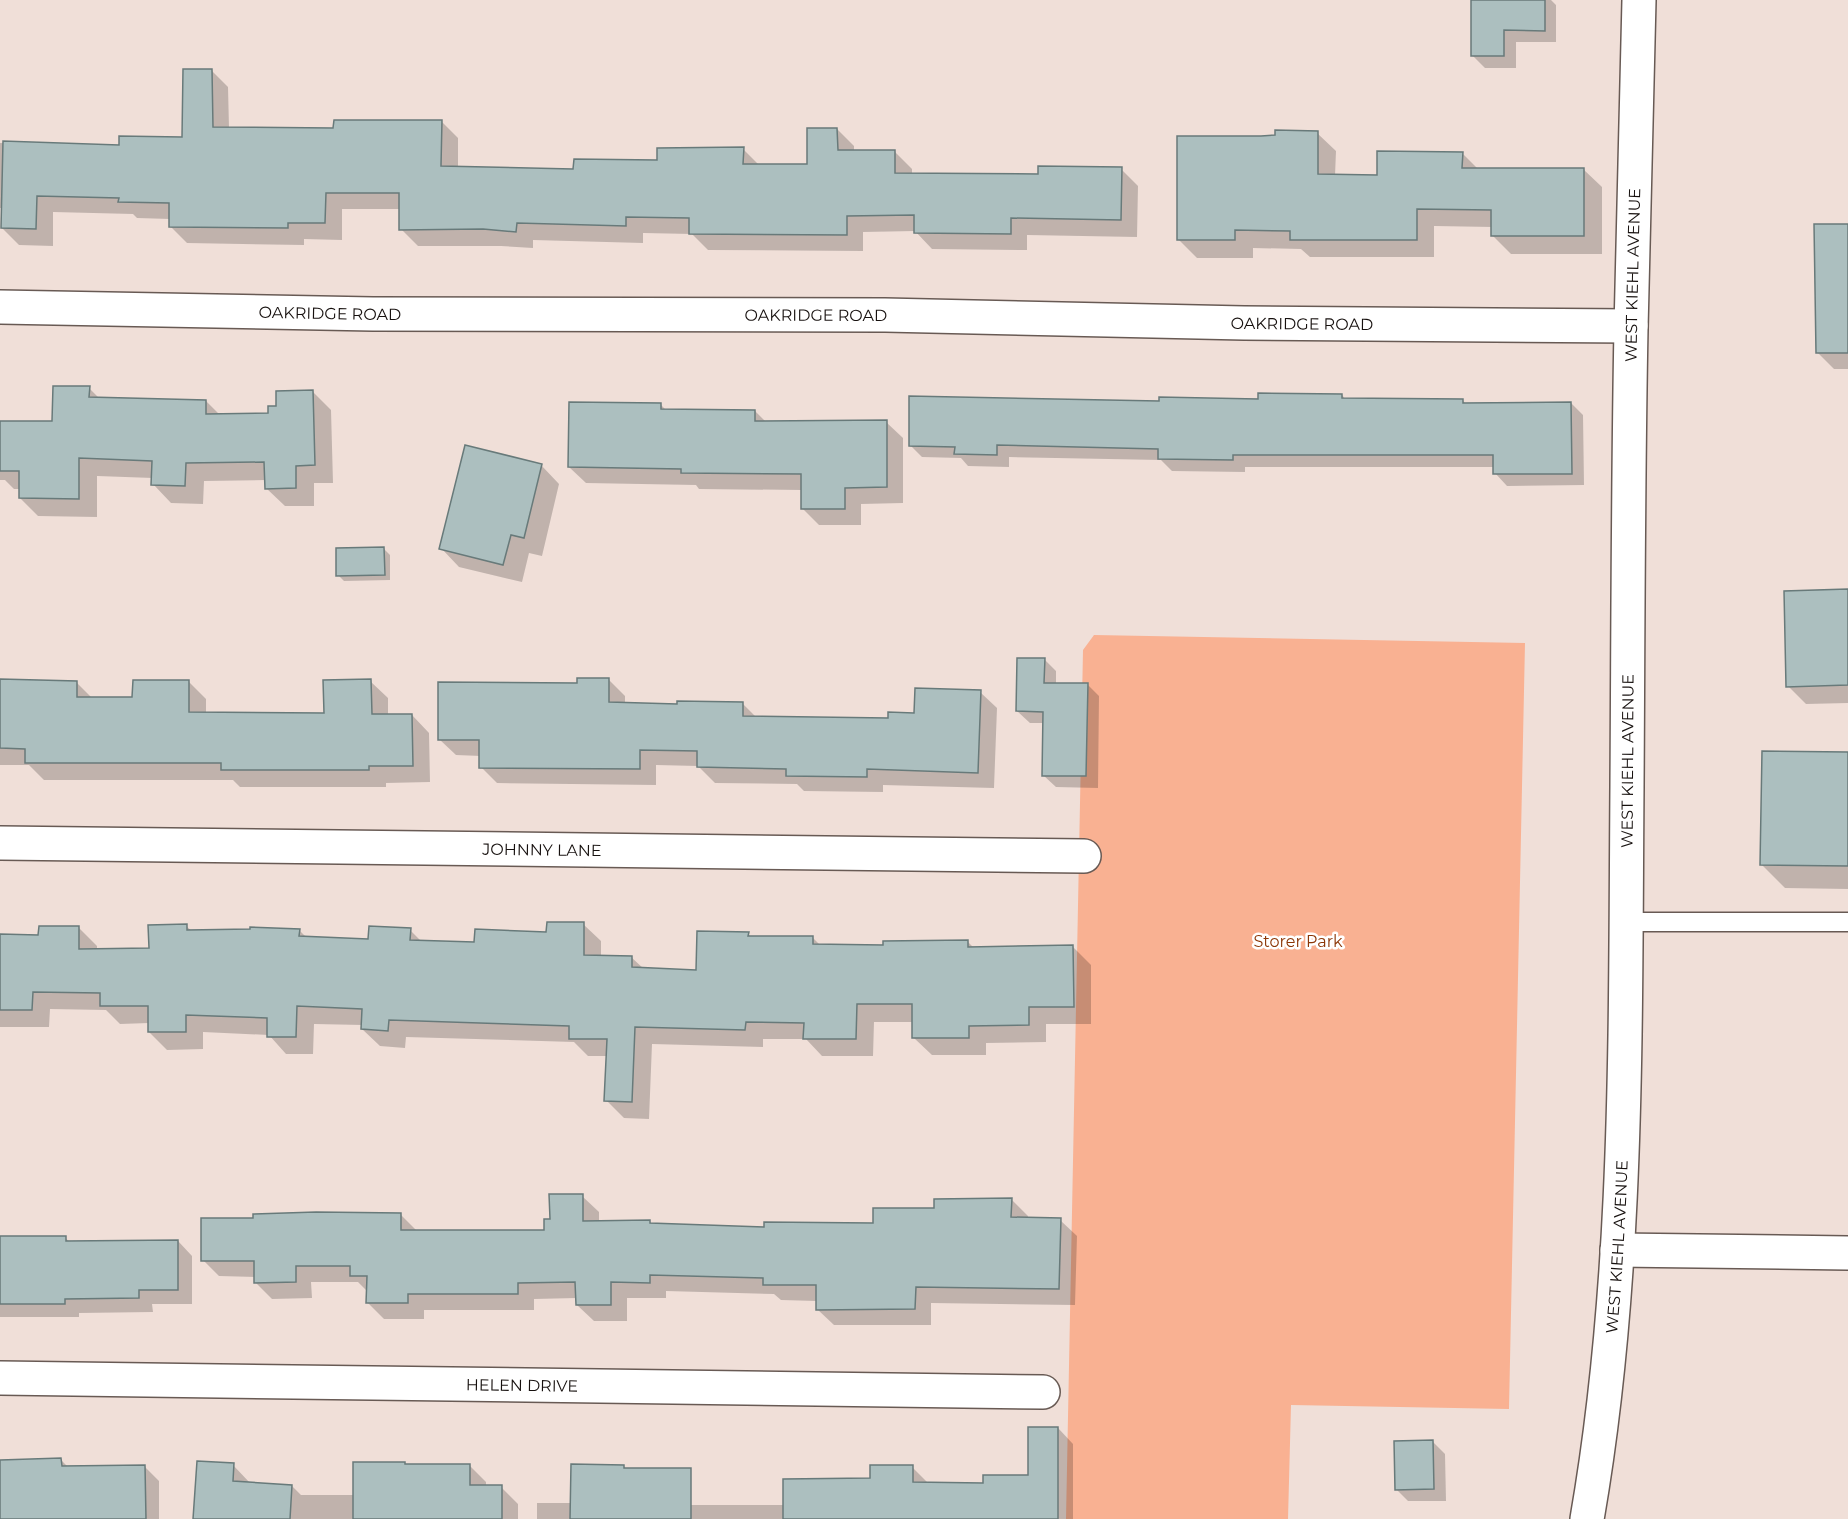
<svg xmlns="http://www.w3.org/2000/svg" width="1848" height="1519" font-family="Montserrat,sans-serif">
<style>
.green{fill:#f9b192}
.shadow{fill:#0003}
.building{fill:#acbfbf;stroke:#687a7a;stroke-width:1.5}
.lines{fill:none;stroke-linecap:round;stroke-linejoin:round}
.lane-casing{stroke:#685a54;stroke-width:21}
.street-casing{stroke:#685a54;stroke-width:36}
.secondary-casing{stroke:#685a54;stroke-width:36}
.lane{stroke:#fff;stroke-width:18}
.street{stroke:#fff;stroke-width:33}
.secondary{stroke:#fff;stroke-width:33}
.labels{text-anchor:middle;stroke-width:5;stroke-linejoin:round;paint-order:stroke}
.street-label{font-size:16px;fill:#16100e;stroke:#fff}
.park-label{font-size:16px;fill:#8c3707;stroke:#fff}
</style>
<rect width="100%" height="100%" fill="#f0dfd8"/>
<polygon class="green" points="1094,635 1525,643 1509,1409 1291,1405 1288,1519 1066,1519 1083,650"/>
<g class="shadow">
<polygon points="1473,0 1551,0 1556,5 1556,42 1516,42 1516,68 1485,68 1473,56"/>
<polygon points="211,70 228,87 229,128 335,129 441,121 458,138 458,168 575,170 743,149 760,166 809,165 837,129 854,146 854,152 895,152 912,169 912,175 1039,176 1121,169 1138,186 1137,237 1027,235 1027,250 932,249 915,231 863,232 863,251 708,250 692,234 643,233 643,243 533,240 533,248 501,246 418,246 401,229 401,209 342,209 342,240 304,239 304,245 187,243 170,226 170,219 137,218 133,214 53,212 53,246 19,245 2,228 3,208 0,208 0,143 120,146 183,138"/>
<polygon points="1317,133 1336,151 1335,176 1378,177 1462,153 1478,169 1583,169 1602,187 1602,254 1511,254 1493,236 1493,227 1434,226 1434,257 1310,257 1301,249 1253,248 1253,258 1197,258 1178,239 1261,137"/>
<polygon points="1848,225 1848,369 1834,369 1817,352"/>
<polygon points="89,388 99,398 206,401 220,415 270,414 278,408 313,392 331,410 333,483 314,483 314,506 285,506 266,488 266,480 204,481 203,504 171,503 153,484 153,478 97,476 97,517 38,516 20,498 20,489 14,489 5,480 0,480 0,422 54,423"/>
<polygon points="1342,395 1346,400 1462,400 1466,404 1571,403 1583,415 1584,485 1507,486 1495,473 1495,467 1245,467 1245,472 1172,471 1161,460 1009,457 1009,467 968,466 961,458 922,457 910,445 1160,403"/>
<polygon points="660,404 666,410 755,411 766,422 886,422 903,438 903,503 861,504 861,525 819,525 803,509 802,490 699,489 696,485 586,483 569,467"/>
<polygon points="541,465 559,484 542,556 529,553 522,582 459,567 441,548"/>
<polygon points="384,549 390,555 390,580 344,581 338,575"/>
<polygon points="1848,591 1848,703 1806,704 1788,686"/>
<polygon points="1044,659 1056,671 1056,684 1087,684 1099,696 1098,788 1056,787 1043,775 1044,723 1030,723 1017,711"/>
<polygon points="609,680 625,696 625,704 679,706 743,704 757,718 890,720 916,714 980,692 997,708 994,788 883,785 883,792 804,791 797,784 715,783 698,766 656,765 656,785 497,783 481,767 481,756 456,755 439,739 579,685"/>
<polygon points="0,681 76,682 93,699 134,699 189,682 206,699 206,714 325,714 370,681 388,698 388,716 412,715 429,733 430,782 386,783 386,787 240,787 233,780 44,780 29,765 0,765"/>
<polygon points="1848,754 1848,889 1785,888 1761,864"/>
<polygon points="583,924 601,941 601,957 631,957 644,969 698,971 748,934 751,937 813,938 821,946 884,947 968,942 974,948 1073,947 1091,965 1091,1024 1046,1024 1046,1042 986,1043 986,1055 932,1055 914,1038 914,1022 874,1022 873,1056 822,1056 806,1039 763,1039 763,1047 652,1044 649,1119 624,1118 606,1100 608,1056 588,1056 574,1042 406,1037 405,1048 380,1046 362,1029 363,1025 314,1024 313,1054 286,1054 269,1035 203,1032 203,1049 167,1050 149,1032 149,1023 120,1024 106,1010 50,1009 49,1027 0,1027 0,935 39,936 79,928 97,946 97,950 150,950 186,926 193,932 299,930 307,938 369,941 410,930 422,942 476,944 548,933"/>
<polygon points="582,1196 599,1212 599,1222 650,1222 653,1225 766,1228 874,1225 936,1210 1011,1199 1028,1216 1028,1219 1060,1220 1077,1236 1075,1305 931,1303 931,1325 834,1325 817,1309 817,1301 781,1300 774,1294 666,1291 666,1298 627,1298 627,1321 594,1321 577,1305 577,1298 534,1299 534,1310 424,1310 424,1319 384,1319 368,1303 368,1292 358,1282 311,1282 312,1298 272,1299 256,1283 256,1277 219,1276 203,1260 255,1219 400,1214 417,1231 546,1232 551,1221"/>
<polygon points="0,1237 65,1238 70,1242 178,1241 192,1256 192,1304 152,1304 153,1312 79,1313 79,1317 0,1317"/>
<polygon points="1058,1428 1073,1444 1073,1519 675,1519 675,1505 785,1505 912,1467 928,1483 984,1485 1029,1477"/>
<polygon points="1433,1442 1445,1454 1446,1501 1408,1501 1396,1489"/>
<polygon points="61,1460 69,1468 144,1466 159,1481 159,1519 0,1519 0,1462"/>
<polygon points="233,1465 250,1483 292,1486 301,1495 354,1495 406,1466 469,1465 486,1482 486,1487 501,1487 518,1504 518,1519 194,1519"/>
<polygon points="624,1467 642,1485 641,1519 537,1519 537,1503 572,1503"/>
</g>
<g class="building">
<polygon points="1471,0 1545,0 1545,31 1504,30 1504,56 1471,56"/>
<polygon points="183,69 212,69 213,127 333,128 334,120 442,120 441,166 573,169 574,159 657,160 657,148 744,147 743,164 807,164 807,128 837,128 838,150 895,150 895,173 1038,174 1038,166 1122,167 1121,220 1011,218 1011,234 914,233 914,215 847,216 847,235 689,234 689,218 626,217 626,226 517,223 516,232 483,229 399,230 399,193 326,193 325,223 288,223 288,228 169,227 169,203 118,202 119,198 37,196 36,229 1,228 3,141 119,145 119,136 182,137"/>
<polygon points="1275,130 1318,131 1318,174 1377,175 1377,151 1463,152 1462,168 1584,168 1584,236 1491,236 1491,210 1417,209 1417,240 1290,240 1290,231 1235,230 1235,240 1177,240 1177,136 1261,136 1275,135"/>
<polygon points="1814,224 1848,224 1848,353 1816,353"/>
<polygon points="53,386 90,386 89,397 206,400 206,414 268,413 268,406 276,406 276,391 313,390 315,465 296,466 296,488 265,489 264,462 186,463 185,486 151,485 152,461 79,458 79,499 19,498 19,471 0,471 0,421 52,421"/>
<polygon points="1258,393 1342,394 1342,398 1463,399 1463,403 1571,402 1572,474 1493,474 1493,455 1233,455 1233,460 1158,459 1158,449 997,445 997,455 954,454 955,447 909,446 909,396 1159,401 1159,397 1258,399"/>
<polygon points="569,402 661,403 661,409 755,410 755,421 887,420 887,487 845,488 845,509 801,509 801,474 681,473 681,469 568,467"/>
<polygon points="465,445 542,464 524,538 511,535 503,565 439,549"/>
<polygon points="384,547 385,575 336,576 336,548"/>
<polygon points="1848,589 1848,685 1786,687 1784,591"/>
<polygon points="1017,658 1045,658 1044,683 1088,683 1086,776 1042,776 1043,712 1016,711"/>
<polygon points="577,678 609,678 609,702 677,704 677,701 743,702 743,716 888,718 888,712 914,713 915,688 981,690 978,773 867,769 867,777 786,776 786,769 697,767 697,751 640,750 640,769 479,768 479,740 438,740 438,682 577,683"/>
<polygon points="0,679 77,681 77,697 132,697 133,680 189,680 189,712 324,713 323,680 371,679 372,714 412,714 413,766 369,766 369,770 221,770 221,763 25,763 25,749 0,748"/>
<polygon points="1762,751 1848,752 1848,866 1760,865"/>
<polygon points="547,922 584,922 584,955 632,956 632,967 696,970 697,931 749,932 748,936 813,936 813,944 883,945 883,941 968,940 968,947 1073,945 1074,1007 1029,1007 1029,1025 969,1026 969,1038 912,1038 912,1004 857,1004 856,1039 803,1039 804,1023 746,1022 745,1030 635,1027 632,1102 604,1101 607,1039 569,1039 569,1026 389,1020 388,1031 361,1029 362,1009 297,1006 296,1037 267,1037 267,1018 186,1015 186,1032 148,1032 148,1006 100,1006 100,993 33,992 32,1010 0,1010 0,934 38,935 39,926 79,926 79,949 149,948 148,925 187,924 187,930 250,929 250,927 300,929 299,936 368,939 369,926 411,928 410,940 474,942 475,929 546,932"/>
<polygon points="549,1194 583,1194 583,1221 650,1220 650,1223 764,1227 764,1222 873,1223 873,1208 934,1208 934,1199 1012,1198 1011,1217 1061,1218 1059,1289 916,1287 915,1309 816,1310 816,1285 763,1285 763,1278 650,1275 650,1283 611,1282 611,1305 576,1305 575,1282 518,1283 518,1294 408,1294 408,1303 366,1303 367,1276 350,1276 350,1266 296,1266 296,1282 254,1283 254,1261 201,1261 201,1218 253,1218 253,1214 316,1212 401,1213 401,1230 544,1230 544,1219 550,1219"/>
<polygon points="0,1236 66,1236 66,1241 178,1240 178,1290 139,1290 139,1298 65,1299 65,1304 0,1304"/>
<polygon points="1028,1427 1058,1427 1058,1519 783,1519 783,1479 870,1478 870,1465 913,1465 913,1482 983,1483 983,1475 1028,1475"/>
<polygon points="1433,1440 1434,1489 1395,1490 1394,1441"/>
<polygon points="61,1458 62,1466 145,1465 146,1519 0,1519 0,1460"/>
<polygon points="197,1461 234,1463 233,1481 292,1485 290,1519 193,1519"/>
<polygon points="353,1462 405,1462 405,1464 470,1464 470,1485 502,1485 502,1519 353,1519"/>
<polygon points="571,1464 624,1465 624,1468 691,1468 691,1519 570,1519"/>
</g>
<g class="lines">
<g class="lane-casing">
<polyline id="lane" points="1626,922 1848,922"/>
</g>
<g class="street-casing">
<g id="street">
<path id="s1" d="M0,307L373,314L885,315L1244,323L1631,326"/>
<path id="s2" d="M0,843L1084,856"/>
<polyline points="1617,1250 1848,1253"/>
<path id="s3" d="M0,1378L1043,1392"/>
</g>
</g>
<g class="secondary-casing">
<g id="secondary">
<path id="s4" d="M1587,1519C1629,1278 1625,1031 1627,787C1628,634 1628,481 1631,329C1633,219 1637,110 1639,0"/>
</g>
</g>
<use href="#lane" class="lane"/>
<use href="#street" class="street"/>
<use href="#secondary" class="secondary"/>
</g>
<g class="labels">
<g class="street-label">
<text dy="6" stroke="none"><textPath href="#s4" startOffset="1246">WEST KIEHL AVENUE</textPath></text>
<text dy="6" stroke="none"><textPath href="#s1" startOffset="330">OAKRIDGE ROAD</textPath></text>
<text dy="6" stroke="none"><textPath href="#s1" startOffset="816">OAKRIDGE ROAD</textPath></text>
<text dy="6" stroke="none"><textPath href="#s1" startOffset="1302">OAKRIDGE ROAD</textPath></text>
<text dy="6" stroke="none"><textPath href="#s4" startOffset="760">WEST KIEHL AVENUE</textPath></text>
<text dy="6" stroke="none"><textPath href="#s2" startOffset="542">JOHNNY LANE</textPath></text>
<text dy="6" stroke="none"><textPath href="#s4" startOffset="274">WEST KIEHL AVENUE</textPath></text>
<text dy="6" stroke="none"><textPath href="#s3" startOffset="522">HELEN DRIVE</textPath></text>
</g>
<g class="park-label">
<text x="1298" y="947">Storer Park</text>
</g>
</g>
</svg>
